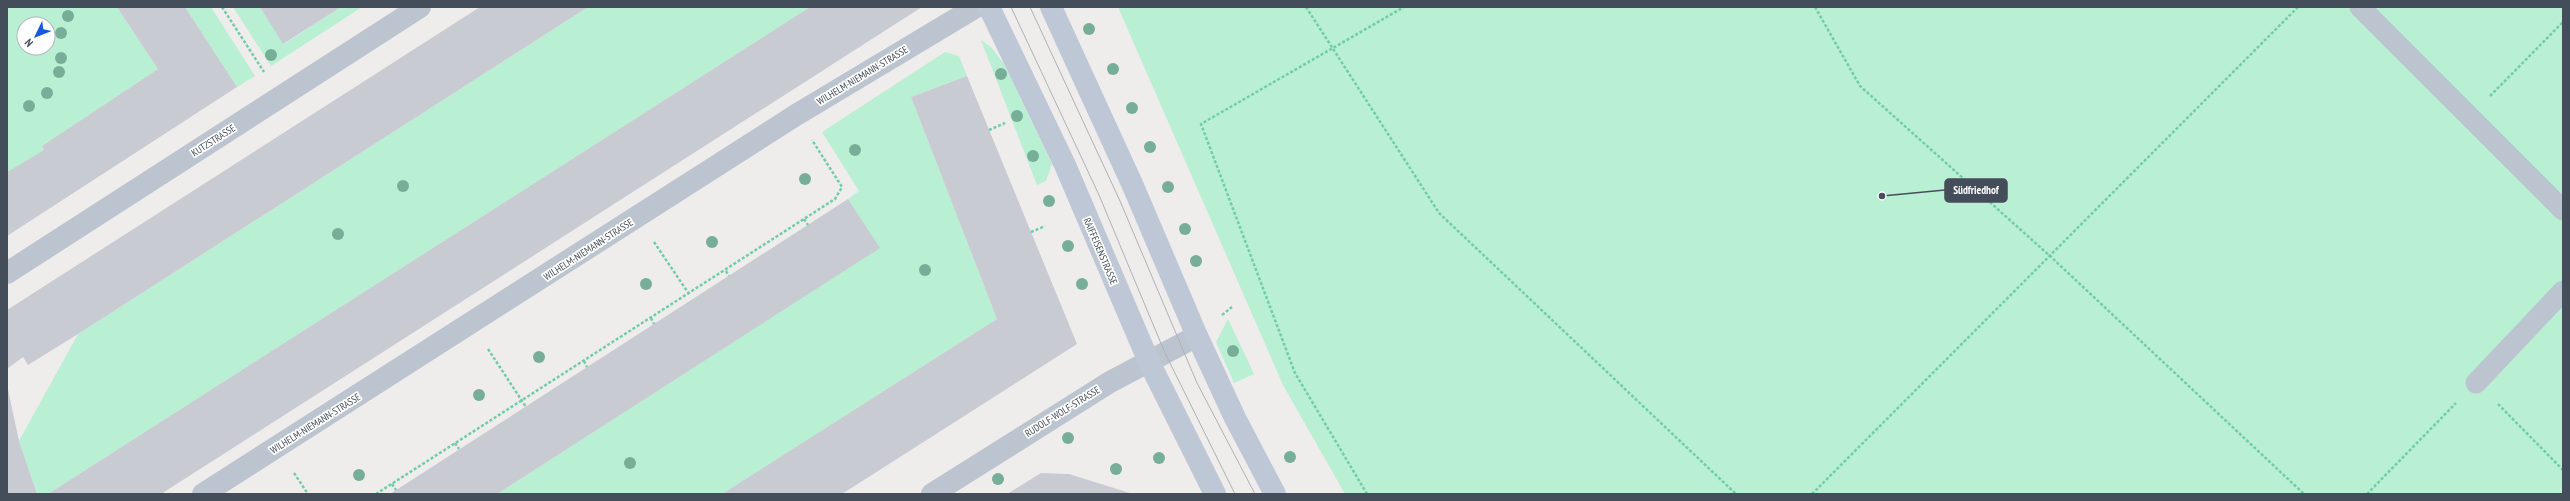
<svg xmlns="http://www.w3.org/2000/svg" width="2570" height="501" font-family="'PT Sans Narrow',sans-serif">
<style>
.green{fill:#b9efd3;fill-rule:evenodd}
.building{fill:#c9cbd2}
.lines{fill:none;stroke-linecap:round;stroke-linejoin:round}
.path{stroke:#70cda9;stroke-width:2.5;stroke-dasharray:3 2;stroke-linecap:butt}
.lane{stroke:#bcc5cf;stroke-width:21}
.street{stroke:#bcc5cf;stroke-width:22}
.secondary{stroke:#bec7d6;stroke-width:22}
.tram{stroke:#aeb1b7;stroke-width:1}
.tree{fill:#77ae98}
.labels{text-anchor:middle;stroke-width:3.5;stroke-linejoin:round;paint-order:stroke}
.street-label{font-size:10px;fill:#444e5a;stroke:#fff}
.leader{fill:none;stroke:#444e5a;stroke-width:1.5}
.callout-dot{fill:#444e5a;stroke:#fff;stroke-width:1.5}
.callout{fill:#444e5a;stroke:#444e5a;stroke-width:1.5}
.callout-label{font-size:11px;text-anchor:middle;font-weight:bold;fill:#fff}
</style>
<rect width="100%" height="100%" fill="#efecec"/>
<g class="green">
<path d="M7,7H117L158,69L42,146L44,150L7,172ZM24,24H48V48H24Z"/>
<polygon points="185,7 211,7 255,76 237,87"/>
<polygon points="233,7 260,7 284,44 341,7 362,7 271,66"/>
<polygon points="588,7 810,7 48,494 37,494 19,441 78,334"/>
<polygon points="1118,7 2563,7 2563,494 1345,494 1283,385"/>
<polygon points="981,40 991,47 1004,64 1052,164 1046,181 1037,185"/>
<polygon points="945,52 959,56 967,76 911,97 997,319 722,494 497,494 879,248 848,199 859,191 822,132"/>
<polygon points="1228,319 1254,374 1234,383 1216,342"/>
</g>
<g class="building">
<polygon points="117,7 185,7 237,87 7,236 7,172 44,150 42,146 158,69"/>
<polygon points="260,7 341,7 283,44"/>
<polygon points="480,7 588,7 78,334 28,365 23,357 7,369 7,310"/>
<polygon points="810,7 922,7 161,494 48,494"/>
<polygon points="967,76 1077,344 842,494 722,494 997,319 911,97"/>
<polygon points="848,199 880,248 497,494 390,494"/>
<polygon points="7,385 19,441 37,494 7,494"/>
<polygon points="1041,473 1069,474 1133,494 1007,494"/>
</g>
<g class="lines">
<g class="path">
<polyline points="222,7 264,72"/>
<polyline points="1306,7 1439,213 1736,494"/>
<polyline points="1815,7 1860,86 2050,256 2304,494"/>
<polyline points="2490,96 2563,22"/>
<polyline points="989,130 1005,123"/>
<polyline points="804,219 808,225"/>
<polyline points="1031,232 1045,226"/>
<polyline points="654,242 689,294"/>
<polyline points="726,271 729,276"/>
<polyline points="1222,315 1232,307"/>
<polyline points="651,318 654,324"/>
<polyline points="488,349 526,407"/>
<polyline points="584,361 587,367"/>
<polyline points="2498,404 2563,470"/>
<polyline points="455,443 459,449"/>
<polyline points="294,473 308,494"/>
<polyline points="392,484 396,490"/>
<polyline points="376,494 835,199 842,187 812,140"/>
<polyline points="1367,494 1295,373 1201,124 1404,7"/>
<polyline points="1812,494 2298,7"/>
<polyline points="2367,494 2456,403"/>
</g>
<g class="lane">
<polyline points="2360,7 2563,210"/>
<polyline points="2476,383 2563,291"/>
</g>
<g class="street">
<polyline points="7,273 420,7"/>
<polyline points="203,494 796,115 976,7"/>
<polyline points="932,494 1110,382 1197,336"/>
</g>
<g class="secondary">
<polyline points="989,7 1065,165 1149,362 1215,494"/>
<polyline points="1051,7 1133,186 1197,336 1235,418 1275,494"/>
</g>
<g class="tram">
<polyline points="1011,7 1099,195 1165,353 1235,494"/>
<polyline points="1030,7 1120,201 1197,383 1255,494"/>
</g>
</g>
<g class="tree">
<circle cx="68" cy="16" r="6"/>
<circle cx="1089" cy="29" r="6"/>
<circle cx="61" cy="33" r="6"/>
<circle cx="271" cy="55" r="6"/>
<circle cx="61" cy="58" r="6"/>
<circle cx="1113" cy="69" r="6"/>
<circle cx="59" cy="72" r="6"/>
<circle cx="1001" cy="74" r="6"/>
<circle cx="47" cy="93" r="6"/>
<circle cx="29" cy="106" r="6"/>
<circle cx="1132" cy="108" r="6"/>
<circle cx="1017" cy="116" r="6"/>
<circle cx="1150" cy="147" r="6"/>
<circle cx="855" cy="150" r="6"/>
<circle cx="1033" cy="156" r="6"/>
<circle cx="805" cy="179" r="6"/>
<circle cx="403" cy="186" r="6"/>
<circle cx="1168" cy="187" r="6"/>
<circle cx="1049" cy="201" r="6"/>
<circle cx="1185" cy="229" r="6"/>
<circle cx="338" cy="234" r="6"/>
<circle cx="712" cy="242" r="6"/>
<circle cx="1068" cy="246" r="6"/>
<circle cx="1196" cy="261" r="6"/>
<circle cx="925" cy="270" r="6"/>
<circle cx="646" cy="284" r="6"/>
<circle cx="1082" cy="284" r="6"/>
<circle cx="1233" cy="351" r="6"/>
<circle cx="539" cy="357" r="6"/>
<circle cx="479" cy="395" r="6"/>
<circle cx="1068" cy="438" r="6"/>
<circle cx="1290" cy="457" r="6"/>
<circle cx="1159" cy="458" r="6"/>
<circle cx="630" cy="463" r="6"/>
<circle cx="1116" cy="469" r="6"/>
<circle cx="359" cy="475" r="6"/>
<circle cx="998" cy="479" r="6"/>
</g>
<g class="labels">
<g class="street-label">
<text transform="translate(862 75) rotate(-31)" y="4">WILHELM-NIEMANN-STRASSE</text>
<text transform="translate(213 140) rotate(-33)" y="4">KUTZSTRASSE</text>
<text transform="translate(588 249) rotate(-33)" y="4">WILHELM-NIEMANN-STRASSE</text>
<text transform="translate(1101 251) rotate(67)" y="4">RAIFFEISENSTRASSE</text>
<text transform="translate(1062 411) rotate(-32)" y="4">RUDOLF-WOLF-STRASSE</text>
<text transform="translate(315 423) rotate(-32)" y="4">WILHELM-NIEMANN-STRASSE</text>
</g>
</g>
<path class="leader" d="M1882 196L1945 190"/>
<circle class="callout-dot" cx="1882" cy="196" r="4"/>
<rect class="callout" x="1945" y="179" width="62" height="23" rx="4"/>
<g class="callout-label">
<text x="1976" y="194">Südfriedhof</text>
</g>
<rect width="2570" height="501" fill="none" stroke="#444e5a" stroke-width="16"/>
<g transform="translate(36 36) rotate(227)"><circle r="19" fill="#ffffff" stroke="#b4b8bd"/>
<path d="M0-3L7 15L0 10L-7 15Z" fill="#1559e0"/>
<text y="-6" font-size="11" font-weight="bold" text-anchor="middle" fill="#444e5a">N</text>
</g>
</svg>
